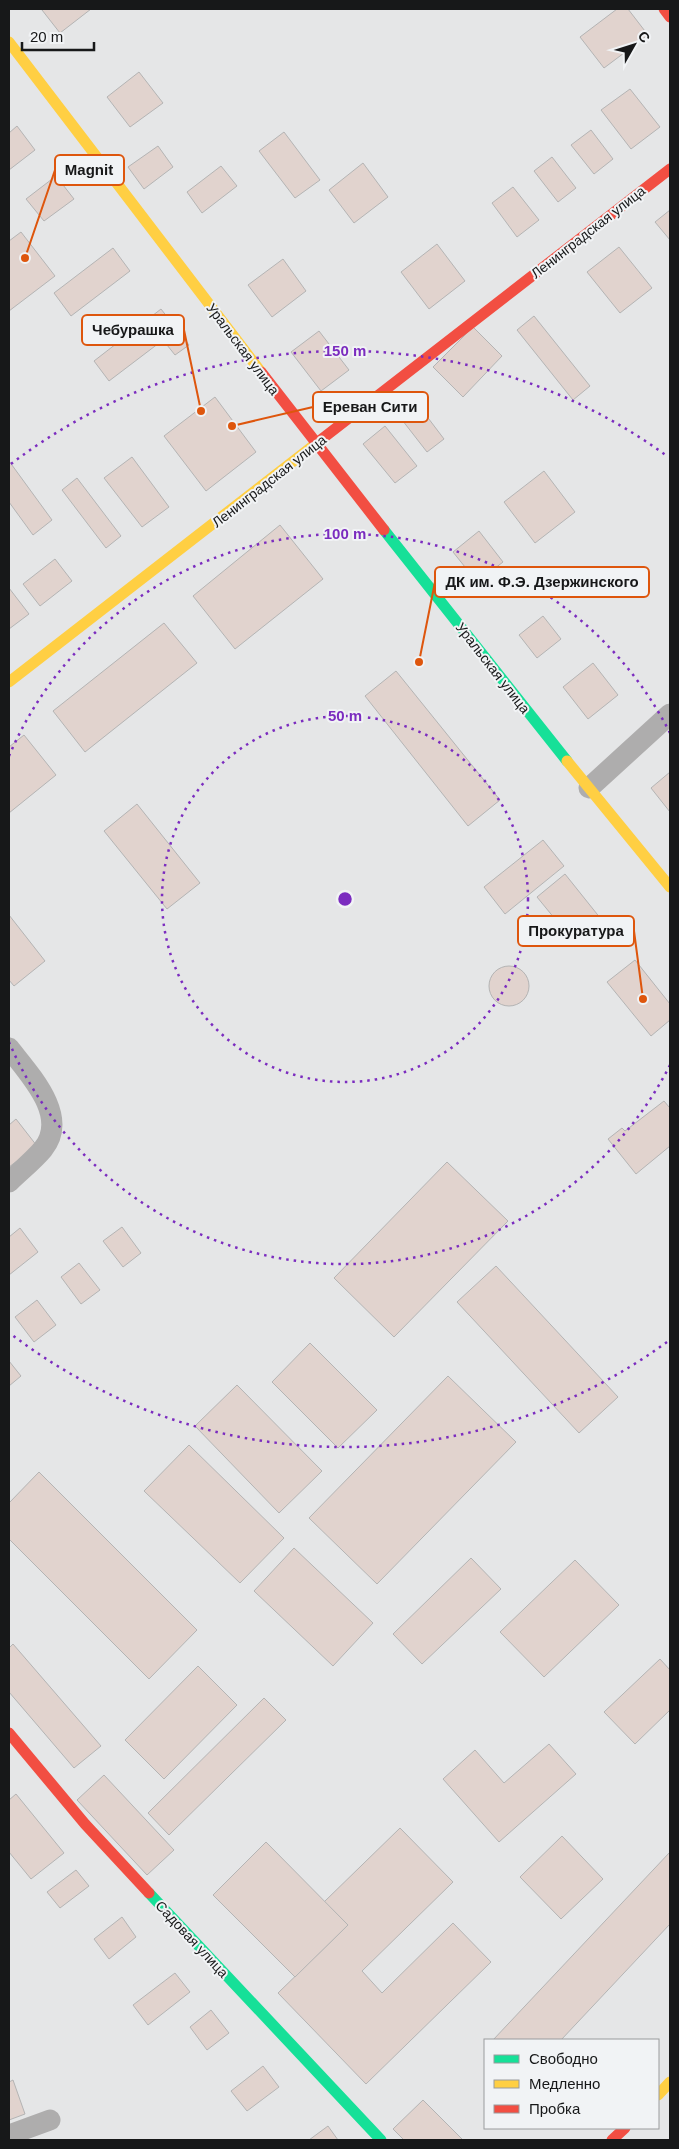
<svg xmlns="http://www.w3.org/2000/svg" width="679" height="2149" font-family="Arial,sans-serif">
<style>
.building{fill:#e1d3ce;stroke:#b4b4b4}
.lines{fill:none;stroke-linecap:round;stroke-linejoin:round}
.street{stroke:#aeadad;stroke-width:21}
.fast{stroke:#16e098;stroke-width:11}
.slow{stroke:#ffcf43;stroke-width:11}
.jam{stroke:#f24e42;stroke-width:11}
.ring{fill:none;stroke:#7b2cbf;stroke-width:2.5;stroke-dasharray:2.5 5}
.labels{text-anchor:middle;stroke-width:4;stroke-linejoin:round;paint-order:stroke}
.street-label{font-size:14px;fill:#171819;stroke:#f1f3f5}
.centre{fill:#7b2cbf;stroke:#f1f3f5;stroke-width:2.5}
.ring-label{font-size:15px;text-anchor:middle;font-weight:bold;fill:#7b2cbf;stroke:#f1f3f5;stroke-width:4;stroke-linejoin:round;paint-order:stroke}
.leader{fill:none;stroke:#de560d;stroke-width:2}
.callout-dot{fill:#de560d;stroke:#f1f3f5;stroke-width:2}
.callout{fill:#f1f3f5;stroke:#de560d;stroke-width:2}
.callout-label{font-size:15px;text-anchor:middle;font-weight:bold;fill:#171819}
</style>
<rect width="100%" height="100%" fill="#e5e6e7"/>
<g class="building">
<polygon points="45,9 91,9 60,33 42,10"/>
<polygon points="617,9 628,9 648,35 604,68 580,37"/>
<polygon points="139,72 163,103 130,127 107,97"/>
<polygon points="630,89 660,127 631,149 601,110"/>
<polygon points="17,126 35,150 9,170 9,133"/>
<polygon points="591,130 613,159 594,174 571,145"/>
<polygon points="284,132 320,180 295,198 259,151"/>
<polygon points="158,146 173,167 144,189 128,167"/>
<polygon points="552,157 576,188 558,202 534,171"/>
<polygon points="363,163 388,197 354,223 329,190"/>
<polygon points="221,166 237,186 202,213 187,192"/>
<polygon points="56,176 74,199 44,221 26,199"/>
<polygon points="513,187 539,220 517,237 492,203"/>
<polygon points="670,210 670,240 655,222"/>
<polygon points="21,232 55,276 9,311 9,241"/>
<polygon points="437,244 465,281 429,309 401,272"/>
<polygon points="619,247 652,288 620,313 587,272"/>
<polygon points="113,248 130,271 71,316 54,293"/>
<polygon points="283,259 306,291 272,317 248,285"/>
<polygon points="161,309 189,345 175,355 163,340 109,381 94,361"/>
<polygon points="534,316 590,386 573,400 517,330"/>
<polygon points="473,327 502,356 463,397 433,367"/>
<polygon points="319,331 349,370 321,391 291,352"/>
<polygon points="215,397 256,452 206,491 164,436"/>
<polygon points="416,402 444,439 427,452 399,416"/>
<polygon points="385,426 417,466 395,483 363,444"/>
<polygon points="132,457 169,507 142,527 104,478"/>
<polygon points="9,461 52,520 33,535 9,502"/>
<polygon points="544,471 575,512 535,543 504,502"/>
<polygon points="77,478 121,536 106,548 62,490"/>
<polygon points="280,525 323,579 235,649 193,596"/>
<polygon points="479,531 503,562 477,582 453,552"/>
<polygon points="55,559 72,581 40,606 23,584"/>
<polygon points="9,588 29,614 9,629"/>
<polygon points="543,616 561,639 537,658 519,635"/>
<polygon points="164,623 197,663 85,752 53,711"/>
<polygon points="593,663 618,695 588,719 563,687"/>
<polygon points="396,671 500,800 468,826 365,696"/>
<polygon points="24,735 56,775 9,813 9,747"/>
<polygon points="670,772 670,812 651,788"/>
<polygon points="137,804 200,883 167,909 104,831"/>
<polygon points="543,840 564,866 505,914 484,887"/>
<polygon points="565,874 601,919 573,941 537,897"/>
<polygon points="9,915 45,961 14,986 9,980"/>
<polygon points="635,960 670,1004 670,1020 651,1036 607,982"/>
<circle cx="509" cy="986" r="20"/>
<polygon points="664,1101 669,1107 670,1106 670,1146 636,1174 608,1139 622,1128 625,1131"/>
<polygon points="16,1119 37,1146 9,1167 9,1125"/>
<polygon points="447,1162 508,1221 394,1337 334,1278"/>
<polygon points="122,1227 141,1253 123,1267 103,1241"/>
<polygon points="20,1228 38,1252 9,1275 9,1237"/>
<polygon points="79,1263 100,1290 81,1304 61,1277"/>
<polygon points="496,1266 618,1397 579,1433 457,1302"/>
<polygon points="37,1300 56,1325 34,1342 15,1317"/>
<polygon points="310,1343 377,1410 338,1448 272,1382"/>
<polygon points="9,1361 21,1376 9,1386"/>
<polygon points="448,1376 516,1442 377,1584 309,1518"/>
<polygon points="237,1385 322,1471 279,1513 195,1426"/>
<polygon points="189,1445 284,1538 240,1583 144,1491"/>
<polygon points="39,1472 197,1630 149,1679 9,1539 9,1503"/>
<polygon points="294,1548 373,1623 333,1666 254,1591"/>
<polygon points="471,1558 501,1589 422,1664 393,1634"/>
<polygon points="575,1560 619,1605 544,1677 500,1632"/>
<polygon points="13,1644 101,1746 74,1768 9,1692 9,1648"/>
<polygon points="660,1659 670,1670 670,1710 635,1744 604,1712"/>
<polygon points="198,1666 237,1705 164,1779 125,1740"/>
<polygon points="264,1698 286,1720 169,1835 148,1813"/>
<polygon points="549,1744 576,1774 499,1842 443,1779 475,1750 504,1783"/>
<polygon points="104,1775 174,1850 147,1875 77,1800"/>
<polygon points="16,1794 64,1853 31,1879 9,1852 9,1800"/>
<polygon points="400,1828 453,1882 362,1971 382,1993 453,1923 491,1962 366,2084 278,1993 348,1925 324,1902"/>
<polygon points="562,1836 603,1879 561,1919 520,1877"/>
<polygon points="266,1842 348,1925 295,1977 213,1895"/>
<polygon points="670,1852 670,1924 561,2040 493,2040"/>
<polygon points="76,1870 89,1886 60,1908 47,1892"/>
<polygon points="122,1917 136,1937 109,1959 94,1939"/>
<polygon points="175,1973 190,1992 148,2025 133,2005"/>
<polygon points="211,2010 229,2033 207,2050 190,2027"/>
<polygon points="263,2066 279,2087 247,2111 231,2091"/>
<polygon points="13,2080 25,2114 9,2120 9,2082"/>
<polygon points="423,2100 463,2140 404,2140 393,2129"/>
<polygon points="328,2126 338,2140 309,2140"/>
</g>
<g class="lines">
<g class="street">
<polyline points="589,788 670,714"/>
<path d="M9,1048C29,1074 70,1116 43,1149C33,1161 20,1171 9,1182"/>
<polyline points="9,2135 50,2120"/>
</g>
<g class="fast">
<polyline points="384,530 567,761"/>
<polyline points="149,1893 381,2140"/>
</g>
<g class="slow">
<polyline points="9,42 261,372"/>
<polyline points="9,682 318,442"/>
<polyline points="567,761 670,887"/>
<polyline points="658,2095 670,2082"/>
</g>
<g class="jam">
<polyline points="664,9 670,17"/>
<polyline points="261,372 384,530"/>
<polyline points="318,442 670,169"/>
<polyline points="9,1733 85,1824 149,1893"/>
<polyline points="612,2140 625,2128"/>
</g>
</g>
<g class="ring">
<circle cx="345" cy="899" r="183"/>
<path d="M670 1065A365 365 0 0 1 9 1042M9 756A365 365 0 0 1 670 733"/>
<path d="M667 1342A548 548 0 0 1 11 1334M11 464A548 548 0 0 1 667 456"/>
</g>
<g class="labels">
<g class="street-label">
<text transform="translate(588 232) rotate(-38)" y="5">Ленинградская улица</text>
<text transform="translate(243 349) rotate(53)" y="5">Уральская улица</text>
<text transform="translate(269 481) rotate(-38)" y="5">Ленинградская улица</text>
<text transform="translate(493 668) rotate(52)" y="5">Уральская улица</text>
<text transform="translate(192 1939) rotate(47)" y="5">Садовая улица</text>
</g>
</g>
<circle cx="345" cy="899" r="8" class="centre"/>
<g class="ring-label">
<text x="345" y="356">150 m</text>
<text x="345" y="539">100 m</text>
<text x="345" y="721">50 m</text>
</g>
<path class="leader" d="M25 258L55 170M201 411L184 330M232 426L313 407M419 662L435 582M643 999L634 931"/>
<g class="callout-dot">
<circle cx="25" cy="258" r="5"/>
<circle cx="201" cy="411" r="5"/>
<circle cx="232" cy="426" r="5"/>
<circle cx="419" cy="662" r="5"/>
<circle cx="643" cy="999" r="5"/>
</g>
<g class="callout">
<rect x="55" y="155" width="69" height="30" rx="5"/>
<rect x="82" y="315" width="102" height="30" rx="5"/>
<rect x="313" y="392" width="115" height="30" rx="5"/>
<rect x="435" y="567" width="214" height="30" rx="5"/>
<rect x="518" y="916" width="116" height="30" rx="5"/>
</g>
<g class="callout-label">
<text x="89" y="175">Magnit</text>
<text x="133" y="335">Чебурашка</text>
<text x="370" y="412">Ереван Сити</text>
<text x="542" y="587">ДК им. Ф.Э. Дзержинского</text>
<text x="576" y="936">Прокуратура</text>
</g>
<rect width="679" height="2149" fill="none" stroke="#171819" stroke-width="20"/>
<rect x="484" y="2039" width="175" height="90" fill="#f1f3f5" stroke="#9a9b9d"/>
<rect x="494" y="2055" width="25" height="8" fill="#16e098" stroke="#9a9b9d"/>
<text x="529" y="2064" font-size="15" fill="#171819">Свободно</text>
<rect x="494" y="2080" width="25" height="8" fill="#ffcf43" stroke="#9a9b9d"/>
<text x="529" y="2089" font-size="15" fill="#171819">Медленно</text>
<rect x="494" y="2105" width="25" height="8" fill="#f24e42" stroke="#9a9b9d"/>
<text x="529" y="2114" font-size="15" fill="#171819">Пробка</text>
<g transform="translate(634 45) rotate(51)" stroke="#f1f3f5" stroke-width="4" paint-order="stroke">
<path d="M0-4L9 19L0 12L-9 19Z" fill="#171819"/>
<text y="-8" font-size="14" font-weight="bold" text-anchor="middle" fill="#171819">С</text>
</g>
<path d="M22 42v8h72v-8" fill="none" stroke="#171819" stroke-width="2.5"/>
<text x="30" y="42" font-size="15" fill="#171819" stroke="#f1f3f5" stroke-width="4" paint-order="stroke">20 m</text>
</svg>
